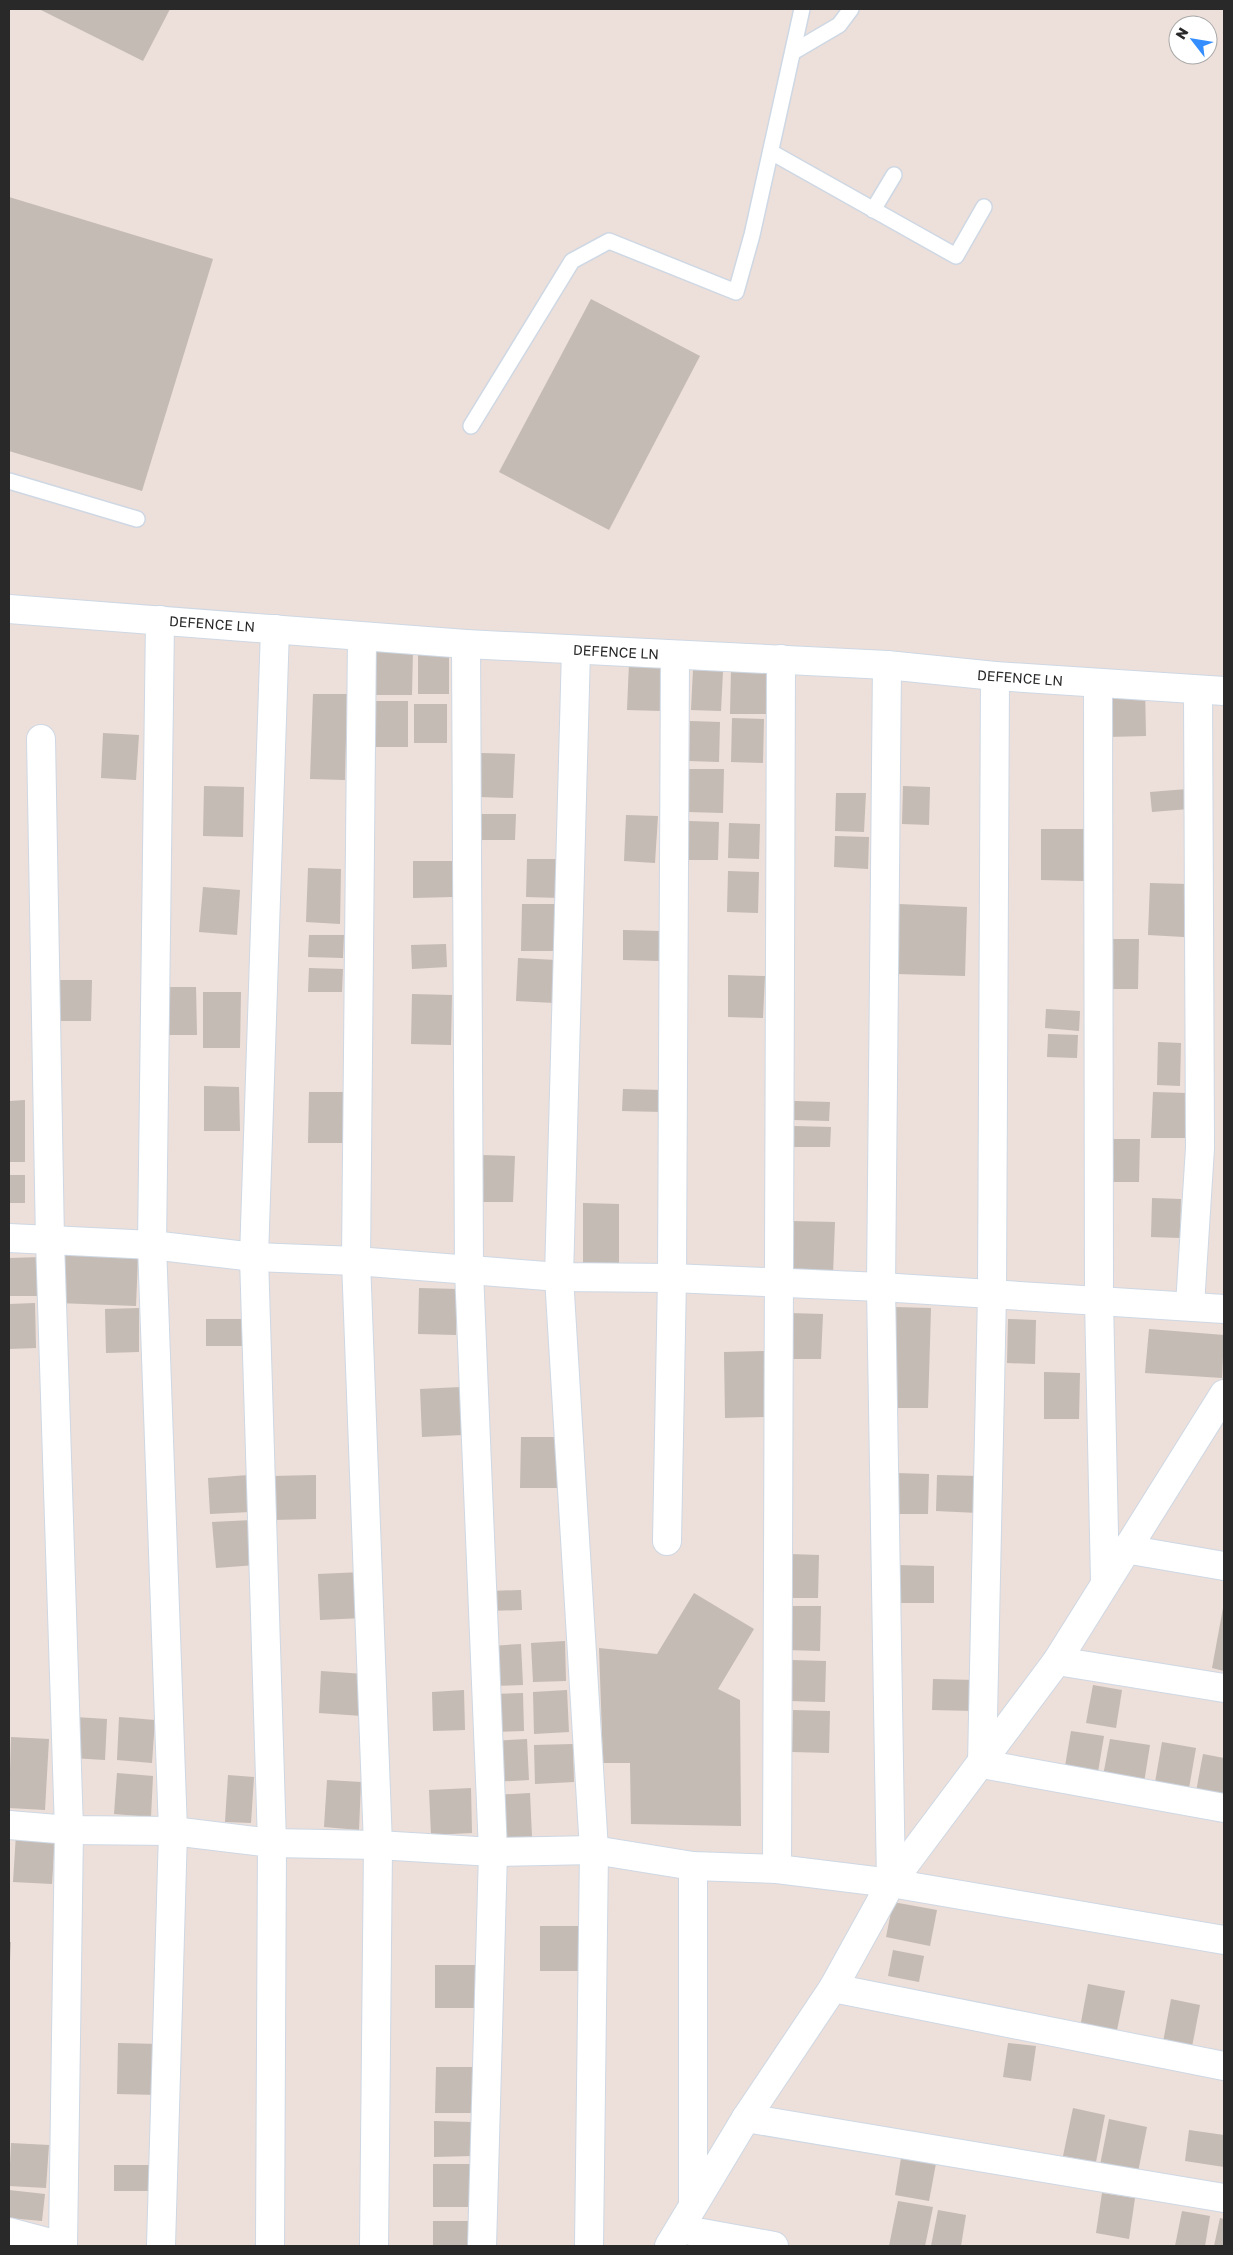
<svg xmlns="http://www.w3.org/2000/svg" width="1233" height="2255" font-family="'Golos Text',sans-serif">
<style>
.building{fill:#c4bbb5}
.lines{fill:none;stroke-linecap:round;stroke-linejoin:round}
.lane-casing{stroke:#ced8e4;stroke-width:18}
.street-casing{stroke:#ced8e4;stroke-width:30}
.lane{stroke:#fff;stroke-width:15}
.street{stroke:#fff;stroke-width:28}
.labels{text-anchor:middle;stroke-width:5;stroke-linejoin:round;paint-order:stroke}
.street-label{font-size:14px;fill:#292929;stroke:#fff}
</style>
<rect width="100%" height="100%" fill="#eddfd9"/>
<g class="building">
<polygon points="39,9 170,9 143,61"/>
<polygon points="9,197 213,259 142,491 9,451"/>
<polygon points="591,299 700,356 609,530 499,472"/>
<polygon points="376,648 413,648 412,695 375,695"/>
<polygon points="418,650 449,651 449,694 418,694"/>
<polygon points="629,663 663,664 662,711 627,710"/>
<polygon points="693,670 723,671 721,711 691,710"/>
<polygon points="731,670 770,671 769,714 730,714"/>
<polygon points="1145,687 1146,736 1108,737 1107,688"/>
<polygon points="313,694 347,694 345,780 310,779"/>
<rect x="369" y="701" width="39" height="46"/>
<rect x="414" y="704" width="33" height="39"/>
<polygon points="732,718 764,719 763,763 731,762"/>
<polygon points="690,721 720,722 719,762 689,761"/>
<polygon points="103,733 139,735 136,780 101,778"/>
<polygon points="481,753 515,754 513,798 480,797"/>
<polygon points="689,769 724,769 723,813 688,812"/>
<polygon points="204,786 244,787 243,837 203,836"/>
<polygon points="903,786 930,787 929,825 902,824"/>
<polygon points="1187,789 1189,809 1152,812 1150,792"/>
<polygon points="836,793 866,793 864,832 835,831"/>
<polygon points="475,814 516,814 515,840 475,840"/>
<polygon points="626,815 658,816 655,863 624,861"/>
<polygon points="689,821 719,822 718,860 688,860"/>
<polygon points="729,823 760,824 759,859 728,858"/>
<polygon points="1041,829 1084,829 1084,881 1041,880"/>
<polygon points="835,836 869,837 868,869 834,867"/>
<polygon points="527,859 563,859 562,898 526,897"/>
<polygon points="413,861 453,861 453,897 413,898"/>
<polygon points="308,868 341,869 340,924 306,922"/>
<polygon points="728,871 759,872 758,913 727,912"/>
<polygon points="1150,883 1186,884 1184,937 1148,935"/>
<polygon points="203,887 240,890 237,935 199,932"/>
<polygon points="522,904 558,904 556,951 521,951"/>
<polygon points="899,904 967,907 965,976 897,974"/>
<polygon points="623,930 661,931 660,961 623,960"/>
<polygon points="309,935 344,935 343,958 308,957"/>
<polygon points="1108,939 1139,939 1138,989 1108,989"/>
<polygon points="446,944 447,967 412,969 411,945"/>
<polygon points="518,958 556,960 554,1003 516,1001"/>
<polygon points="309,968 343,969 342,992 308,992"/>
<polygon points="728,975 765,976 763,1018 728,1017"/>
<polygon points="54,980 92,980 91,1021 54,1021"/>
<polygon points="158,987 196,987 197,1035 158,1035"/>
<polygon points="203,992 241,992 240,1048 203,1048"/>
<polygon points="412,994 452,995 451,1045 411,1044"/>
<polygon points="1046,1009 1080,1011 1079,1031 1045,1028"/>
<polygon points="1048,1034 1078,1035 1077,1058 1047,1057"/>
<polygon points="1158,1042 1181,1043 1180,1086 1157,1085"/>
<polygon points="204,1086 239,1087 240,1131 204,1131"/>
<polygon points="623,1089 663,1090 662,1112 622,1111"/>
<polygon points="309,1092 345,1092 345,1143 308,1143"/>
<polygon points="1153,1092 1187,1093 1186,1138 1151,1138"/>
<polygon points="25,1100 25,1162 9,1162 9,1101"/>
<polygon points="794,1101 830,1102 829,1121 794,1120"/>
<polygon points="793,1126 831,1127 830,1147 793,1147"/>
<polygon points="1110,1139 1140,1139 1139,1182 1109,1182"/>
<polygon points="480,1155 515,1156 513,1202 478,1202"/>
<rect x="9" y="1175" width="16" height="28"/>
<polygon points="1152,1198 1181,1199 1180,1238 1151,1237"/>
<polygon points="583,1203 619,1204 619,1265 583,1266"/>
<polygon points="790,1221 835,1222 833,1275 787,1274"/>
<polygon points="61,1255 138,1258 136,1306 58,1303"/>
<polygon points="43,1257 44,1296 9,1296 9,1258"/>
<polygon points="419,1288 457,1289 456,1335 418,1334"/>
<polygon points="35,1303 36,1348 9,1349 9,1304"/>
<polygon points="894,1307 931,1308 928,1408 891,1408"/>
<polygon points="139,1308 139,1352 106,1353 105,1309"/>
<polygon points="789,1313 823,1314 821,1359 788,1359"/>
<rect x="206" y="1319" width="44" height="27"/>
<polygon points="1008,1319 1036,1320 1035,1364 1007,1363"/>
<polygon points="1149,1329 1224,1335 1222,1378 1145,1373"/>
<polygon points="765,1351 766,1417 725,1418 724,1352"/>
<polygon points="1044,1372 1080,1373 1079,1419 1044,1419"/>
<polygon points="461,1387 463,1435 422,1437 420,1389"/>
<polygon points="521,1437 560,1437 559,1488 520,1488"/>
<polygon points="896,1473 929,1474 928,1514 895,1514"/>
<polygon points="249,1475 250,1512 210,1514 208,1478"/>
<polygon points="316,1475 316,1519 273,1520 273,1476"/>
<polygon points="937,1475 978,1476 978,1513 936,1511"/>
<polygon points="252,1520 256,1565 216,1568 212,1522"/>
<polygon points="789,1554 819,1555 818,1598 787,1598"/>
<polygon points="896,1565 934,1566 934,1603 895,1603"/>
<polygon points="362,1572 363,1618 320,1620 318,1574"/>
<polygon points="521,1590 522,1610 489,1611 488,1591"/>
<polygon points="694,1593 754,1629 718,1689 740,1700 741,1826 631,1824 630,1763 603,1763 599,1648 657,1654"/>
<polygon points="788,1606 821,1606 820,1651 787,1650"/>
<polygon points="1223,1608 1224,1608 1224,1671 1212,1668"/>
<polygon points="565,1641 566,1681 533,1682 531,1643"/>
<polygon points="521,1644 523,1685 492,1686 491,1646"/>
<polygon points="791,1660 826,1661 825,1702 790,1701"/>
<polygon points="321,1671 364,1674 362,1716 319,1713"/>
<polygon points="933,1679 976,1680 975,1711 932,1710"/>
<polygon points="1093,1685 1122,1690 1116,1728 1086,1723"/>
<polygon points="464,1690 465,1730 433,1731 432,1692"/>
<polygon points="567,1690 569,1732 534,1734 533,1692"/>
<polygon points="523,1693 524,1731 493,1732 491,1694"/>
<polygon points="793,1710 830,1711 829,1753 792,1752"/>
<polygon points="75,1717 107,1719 105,1760 72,1758"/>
<polygon points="119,1717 155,1720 152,1763 117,1760"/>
<polygon points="1071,1731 1104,1736 1097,1778 1064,1772"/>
<polygon points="11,1737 49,1739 45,1810 9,1808"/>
<polygon points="527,1739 529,1780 492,1782 490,1741"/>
<polygon points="1110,1739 1150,1745 1143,1789 1102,1781"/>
<polygon points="1162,1742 1196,1748 1188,1794 1154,1788"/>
<polygon points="573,1744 574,1782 535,1784 534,1745"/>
<polygon points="1203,1754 1224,1758 1224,1802 1195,1797"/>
<polygon points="117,1773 153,1776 151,1817 114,1814"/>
<polygon points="228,1775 254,1777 251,1823 225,1822"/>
<polygon points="327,1780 361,1782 359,1830 324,1827"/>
<polygon points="471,1788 472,1833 431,1835 429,1790"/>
<polygon points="530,1793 532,1837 495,1838 493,1795"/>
<polygon points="16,1834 55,1836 52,1884 13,1882"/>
<polygon points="893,1902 937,1910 930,1946 886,1937"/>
<polygon points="540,1926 579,1926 578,1971 540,1971"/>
<polygon points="9,1942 11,1942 10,1961 9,1961"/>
<polygon points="893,1950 924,1956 919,1982 888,1976"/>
<rect x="435" y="1965" width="44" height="43"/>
<polygon points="1088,1984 1125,1991 1115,2040 1079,2033"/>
<polygon points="1171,1999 1200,2005 1192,2047 1163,2042"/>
<polygon points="118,2043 159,2044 158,2095 117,2094"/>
<polygon points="1008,2043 1036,2046 1031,2081 1003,2077"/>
<polygon points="436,2067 477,2067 477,2113 435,2113"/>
<polygon points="1073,2108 1105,2115 1096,2162 1063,2156"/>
<polygon points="1109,2119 1147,2127 1138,2172 1100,2165"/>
<polygon points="434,2121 472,2122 471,2156 434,2157"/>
<polygon points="1189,2130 1224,2135 1224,2167 1185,2161"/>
<polygon points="11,2143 49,2145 46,2188 9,2186"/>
<polygon points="902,2152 937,2158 929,2201 895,2195"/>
<rect x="433" y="2164" width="41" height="43"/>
<polygon points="114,2165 155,2165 154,2191 114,2191"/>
<polygon points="9,2190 45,2194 42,2221 9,2218"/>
<polygon points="1102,2193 1135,2198 1129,2239 1096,2233"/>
<polygon points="898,2201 933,2207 925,2246 889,2246"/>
<polygon points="938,2210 966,2215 961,2246 931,2246"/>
<polygon points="1182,2211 1210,2216 1205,2246 1175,2246"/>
<polygon points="1220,2218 1224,2219 1224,2246 1214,2246"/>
<rect x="433" y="2221" width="38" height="25"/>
</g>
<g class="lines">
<g class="lane-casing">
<g id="lane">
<polyline points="793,52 839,25 851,9"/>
<polyline points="771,152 956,256 984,207"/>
<polyline points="873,210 894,175"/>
<polyline points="471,426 572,261 609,241 736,292 752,235 802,9"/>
<polyline points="9,481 137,519"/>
</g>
</g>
<g class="street-casing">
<g id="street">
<polyline points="9,609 466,644 887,665 995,676 1224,691"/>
<polyline points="160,620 152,1245 173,1831 161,2246"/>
<polyline points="362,637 356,1261 378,1845 374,2246"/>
<polyline points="466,644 469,1271 493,1852 482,2246"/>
<polyline points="576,650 559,1277 594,1850 589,2246"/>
<polyline points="887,665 881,1287 891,1883"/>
<polyline points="995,676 992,1294 982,1764 1224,1808"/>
<polyline points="1098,683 1099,1300 1105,1582"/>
<polyline points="41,739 50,1241 69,1830 63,2246"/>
<polyline points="9,1238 152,1245 254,1257 356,1261 559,1277 672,1278 881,1287 1224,1309"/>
<polyline points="1190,1305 1200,1148 1198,690"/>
<polyline points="667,1541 672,1278 675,655"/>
<polyline points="1125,1549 1224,1566"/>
<polyline points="1057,1661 1224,1688"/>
<polyline points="9,1825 69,1830 173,1831 272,1843 378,1845 493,1852 594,1850 693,1866 777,1869 891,1883 1224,1940"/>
<polyline points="777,1869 781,659"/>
<polyline points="833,1988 1224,2066"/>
<polyline points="746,2118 1224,2198"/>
<polyline points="693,2205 693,1866"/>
<polyline points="680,2229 774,2246"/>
<polyline points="9,2232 62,2246"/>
<polyline points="270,2246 272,1843 254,1257 275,629"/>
<polyline points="669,2246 746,2118 833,1988 891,1883 1057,1661 1224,1394"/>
</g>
</g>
<use href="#lane" class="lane"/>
<use href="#street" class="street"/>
</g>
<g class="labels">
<g class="street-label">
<text transform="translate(212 624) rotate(4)" y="5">DEFENCE LN</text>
<text transform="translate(616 652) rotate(3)" y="5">DEFENCE LN</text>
<text transform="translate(1020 678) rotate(4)" y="5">DEFENCE LN</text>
</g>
</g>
<rect width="1233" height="2255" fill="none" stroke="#292929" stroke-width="20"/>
<g transform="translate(1193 40) rotate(301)"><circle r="24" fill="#ffffff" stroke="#a9a9a9"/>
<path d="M0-4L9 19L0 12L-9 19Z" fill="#348eff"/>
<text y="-8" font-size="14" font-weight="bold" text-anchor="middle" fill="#292929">N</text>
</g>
</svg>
